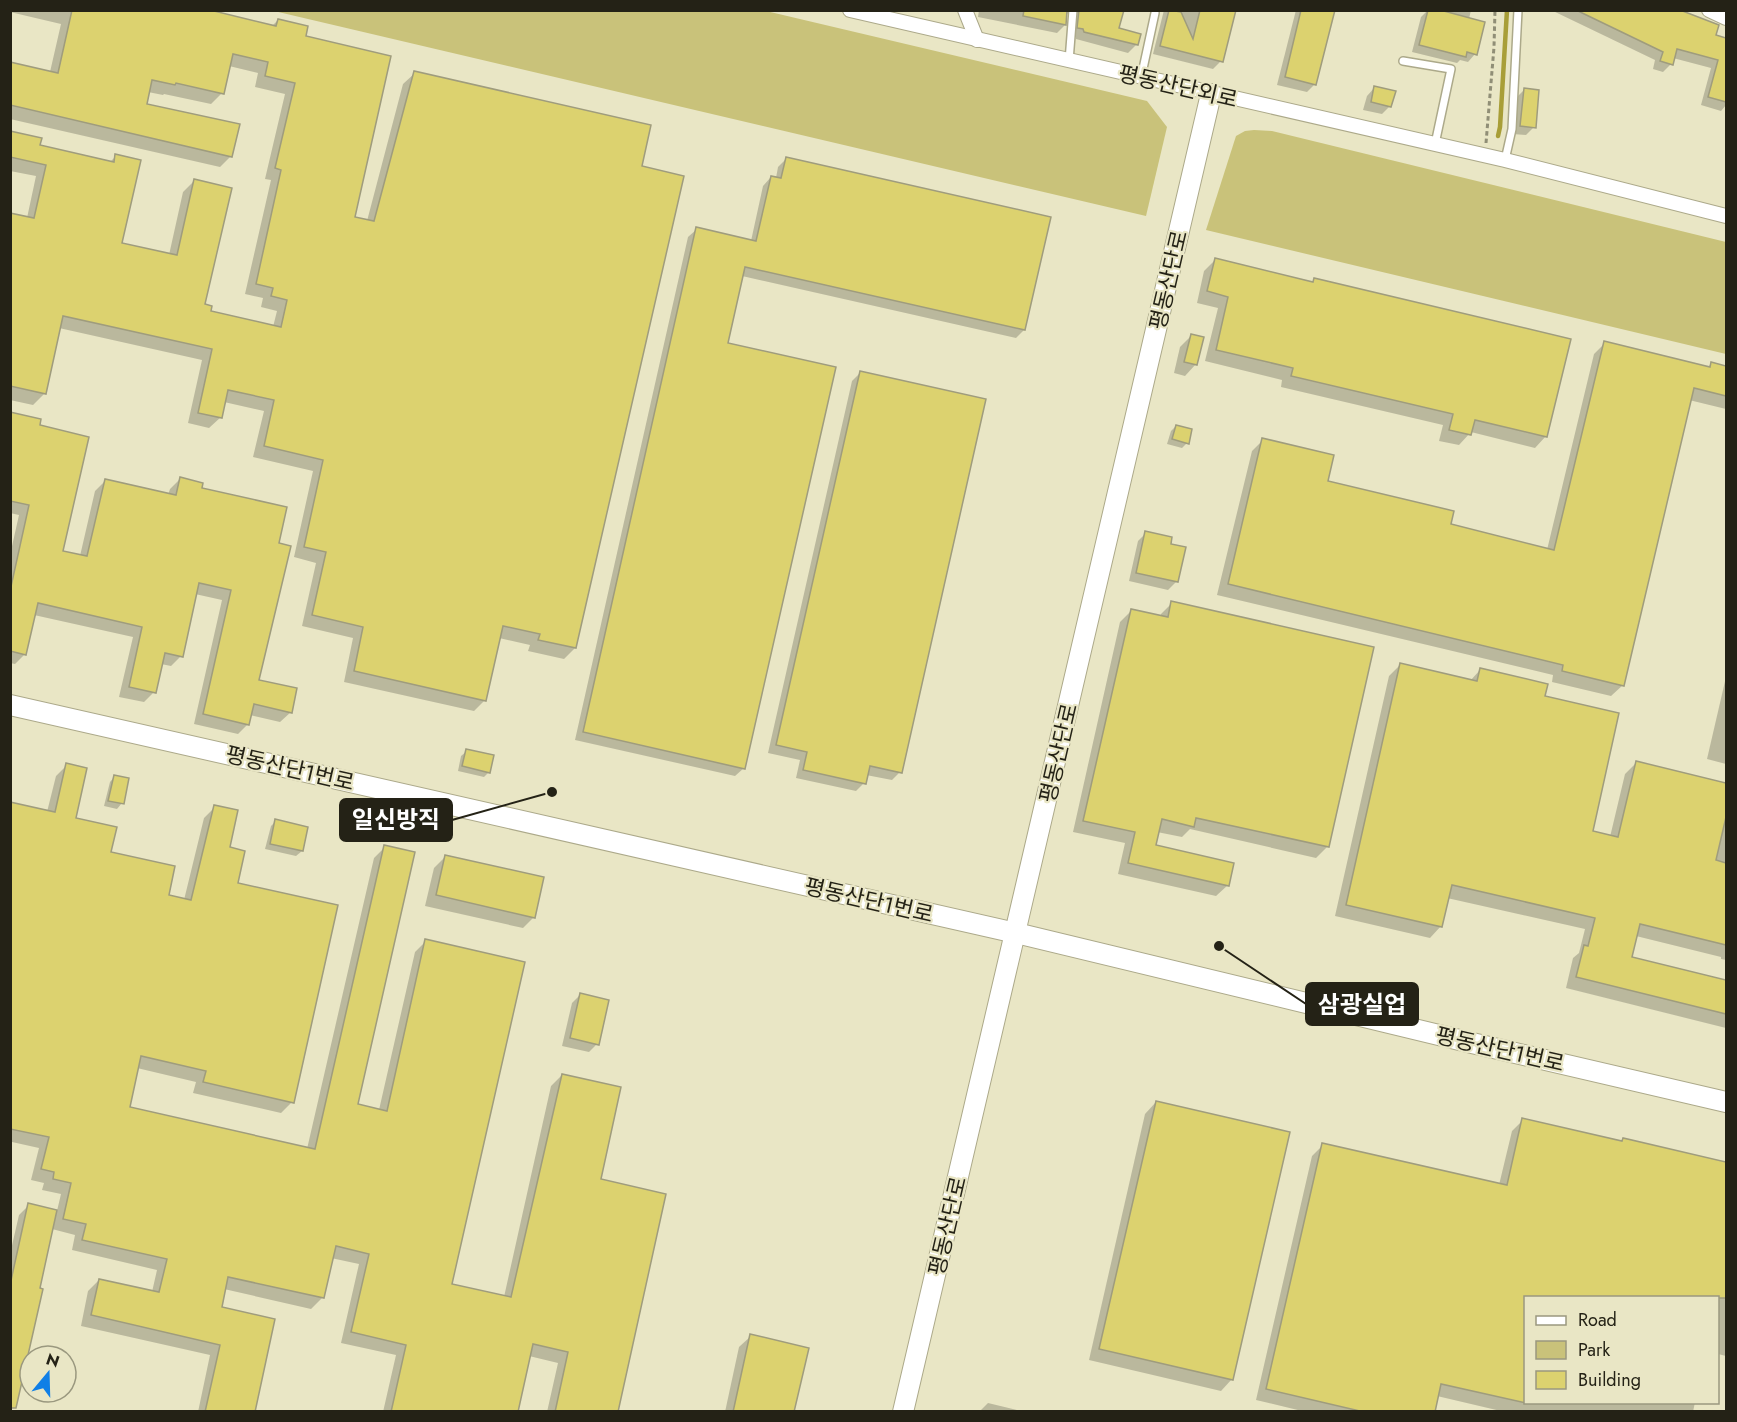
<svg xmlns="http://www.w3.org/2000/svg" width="1737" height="1422" font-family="Jost,'Noto Sans KR',sans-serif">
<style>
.green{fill:#c9c27a}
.shadow{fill:#0003}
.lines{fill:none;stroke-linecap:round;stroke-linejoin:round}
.stream{stroke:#a89e37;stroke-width:4.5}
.building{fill:#dcd26f;stroke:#9f9c7d;stroke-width:1.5}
.lane-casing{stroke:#aca98a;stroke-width:10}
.street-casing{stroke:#aca98a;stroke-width:16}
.secondary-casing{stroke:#aca98a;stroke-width:22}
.path{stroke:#908e76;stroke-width:3;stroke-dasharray:4.5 3;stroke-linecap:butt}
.lane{stroke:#fff;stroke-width:7}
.street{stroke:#fff;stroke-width:14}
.secondary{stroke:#fff;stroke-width:20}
.labels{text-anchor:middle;stroke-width:4.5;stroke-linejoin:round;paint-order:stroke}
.street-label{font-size:22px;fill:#242216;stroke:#e9e6c5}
.leader{fill:none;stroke:#242216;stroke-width:2}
.callout-dot{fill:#242216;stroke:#e9e6c5;stroke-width:2}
.callout{fill:#242216;stroke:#242216;stroke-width:2}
.callout-label{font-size:24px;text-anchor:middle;font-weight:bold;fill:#fff}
</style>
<rect width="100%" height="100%" fill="#e9e6c5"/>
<g class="green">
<polygon points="274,11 766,11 1147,101 1167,127 1146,216"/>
<polygon points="1254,130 1272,131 1726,242 1726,354 1206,230 1236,136 1245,131"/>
</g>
<g class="shadow">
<polygon points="10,10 203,10 272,26 278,20 304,37 353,218 367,221 403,84 415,73 640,167 575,648 564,659 528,651 530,645 499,638 485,700 474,711 344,682 353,638 302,626 316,563 294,557 313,471 253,457 264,411 224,402 221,417 209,428 188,423 202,360 59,328 44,394 33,405 10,400 10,214 27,218 36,176 10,171 10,133 38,146 110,162 116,156 121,244 169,255 183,192 194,181 204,305 209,312 273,327 277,311 261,307 263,298 245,294 271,180 265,179 285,94 255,87 258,73 229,66 222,93 211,104 164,94 163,95 148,92 145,105 231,156 220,167 10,119 10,63 50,72 61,24 10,12"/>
<polygon points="979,10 1122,10 1117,29 1136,45 1128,53 1076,39 1076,37 1070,36 1071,18 1066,12 1065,25 1057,33 978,17"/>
<polygon points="1164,10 1234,10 1221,61 1213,69 1153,54"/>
<polygon points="1296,10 1334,10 1315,84 1307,92 1277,85"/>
<polygon points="1428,10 1471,10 1469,19 1475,54 1468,62 1460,60 1457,63 1412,52 1421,17"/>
<polygon points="1551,10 1661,10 1714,36 1726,39 1726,105 1721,111 1701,105 1711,68 1673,58 1671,64 1663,72 1653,69 1655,60"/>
<polygon points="1375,87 1390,106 1382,114 1363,110 1367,96"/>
<polygon points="1524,90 1534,127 1526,135 1512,134 1516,98"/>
<polygon points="786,159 1024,330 1016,338 742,276 726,344 744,768 735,776 575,740 688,237 697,229 751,241 763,186 771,177 776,178 778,167"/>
<polygon points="1215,260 1311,283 1315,280 1546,436 1535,448 1471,432 1459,445 1439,441 1443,425 1281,387 1282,380 1205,361 1218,308 1197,303 1204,271"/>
<polygon points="1192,335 1196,364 1185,376 1174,373 1180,347"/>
<polygon points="1605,343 1707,368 1711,364 1726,368 1726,409 1689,400 1623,685 1611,696 1552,682 1553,675 1217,595 1252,451 1263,440 1326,482 1449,526 1547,550 1594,354"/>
<polygon points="860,373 900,772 892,780 866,775 864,783 856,791 796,778 800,760 768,753 852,381"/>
<polygon points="10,413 38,427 62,552 80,556 95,491 105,481 168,495 170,489 180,479 200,489 277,544 258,681 291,712 280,722 250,715 248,724 238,734 194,724 222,600 195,594 181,656 171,666 161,664 154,692 144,702 119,697 133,637 34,615 25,654 15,664 10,663 10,555 19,515 10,513"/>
<polygon points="1176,426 1187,443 1182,448 1167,444 1171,431"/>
<polygon points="1146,533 1169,545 1184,548 1176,582 1168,590 1129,581 1138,541"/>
<polygon points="1172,603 1327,847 1316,858 1190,829 1182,837 1157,832 1154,846 1228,885 1216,896 1118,874 1125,843 1073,832 1120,622 1131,611 1160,617 1161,614"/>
<polygon points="1400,665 1470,681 1480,670 1543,697 1591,832 1610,837 1625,774 1636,763 1726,783 1726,960 1721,959 1721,957 1636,936 1630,958 1726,982 1726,1028 1566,988 1573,958 1579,953 1585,929 1447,898 1441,926 1430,938 1335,916 1389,676"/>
<polygon points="1726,677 1726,764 1707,759"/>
<polygon points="467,751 489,772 484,777 458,771 461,756"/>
<polygon points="67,765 74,819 110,853 167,896 184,900 204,818 215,807 228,848 292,1102 281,1113 193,1093 196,1082 137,1068 128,1108 307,1149 374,858 385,847 357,1105 379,1110 415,952 426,941 450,1285 504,1297 551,1086 562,1075 599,1180 616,1412 547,1412 558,1363 529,1356 516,1412 383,1412 396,1355 341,1343 359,1264 331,1258 322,1298 311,1309 224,1289 220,1308 253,1412 198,1412 210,1355 81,1326 88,1291 99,1280 152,1292 157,1270 72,1250 75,1235 52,1229 10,1412 10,1254 19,1215 29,1205 57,1211 61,1194 42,1190 44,1183 31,1180 39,1148 12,1142 10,1150 10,804 47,812 56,776"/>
<polygon points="115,776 122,803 117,809 104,806 110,782"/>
<polygon points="276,821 302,851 296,856 265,849 271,826"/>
<polygon points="445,857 534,917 523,928 425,906 434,868"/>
<polygon points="580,995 597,1044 589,1052 562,1046 572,1003"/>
<polygon points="1156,1102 1232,1379 1221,1391 1089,1360 1145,1114"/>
<polygon points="1523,1120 1621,1142 1624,1140 1726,1163 1726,1356 1718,1354 1718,1298 1526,1298 1526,1402 1695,1402 1693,1412 1505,1412 1437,1396 1433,1412 1306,1412 1256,1400 1312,1156 1323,1145 1499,1185 1512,1131"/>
<polygon points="751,1336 793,1412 725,1412 739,1347"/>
<polygon points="988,1403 1025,1412 979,1412"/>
</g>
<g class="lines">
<polyline class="stream" points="1498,136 1500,127 1507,10"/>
</g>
<g class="building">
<polygon points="72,10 210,10 276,26 278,19 308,26 306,36 391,56 355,217 374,221 414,71 651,125 642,166 684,176 576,648 538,640 540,634 503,626 486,701 354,671 363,627 312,615 326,552 304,547 323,460 264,446 274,400 228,390 222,418 198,413 212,349 63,316 46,394 10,386 10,213 34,218 46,165 10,157 10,131 42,138 40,145 114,162 115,154 141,160 122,243 177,255 194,179 232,188 205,304 212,306 211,311 281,327 287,300 271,296 273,288 256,284 281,170 275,168 295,83 265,76 268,62 233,54 224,94 176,83 175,85 152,80 147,104 240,124 232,157 10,105 10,62 58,73"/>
<polygon points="1024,10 1067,10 1066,25 1023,16"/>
<polygon points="1079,10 1124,10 1119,28 1141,34 1138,45 1084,32 1083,29 1077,28"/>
<polygon points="1169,10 1181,12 1193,39 1200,10 1236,10 1223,62 1160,46"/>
<polygon points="1301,10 1335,10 1316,85 1285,77"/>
<polygon points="1428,10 1440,10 1485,22 1477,55 1467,52 1466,57 1419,45"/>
<polygon points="1576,10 1680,10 1719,25 1716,35 1726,38 1726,102 1708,97 1718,60 1677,49 1673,65 1660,61 1663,52"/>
<polygon points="1374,86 1396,91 1391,107 1371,102"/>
<polygon points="1524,88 1539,90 1536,128 1520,126"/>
<polygon points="786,157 1051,217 1025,330 745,267 728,343 836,367 745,769 583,732 696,227 756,241 771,176 781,178"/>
<polygon points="1215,258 1313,282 1314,278 1571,339 1547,437 1475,420 1471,435 1449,430 1453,414 1291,376 1293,368 1216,350 1228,297 1207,291"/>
<polygon points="1191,334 1204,337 1197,365 1184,362"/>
<polygon points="1604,341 1710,367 1711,362 1726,366 1726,396 1694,388 1624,686 1562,671 1563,665 1228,584 1262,438 1334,455 1328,481 1454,511 1451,524 1554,550"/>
<polygon points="860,371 986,399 902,773 870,766 866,784 803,770 807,752 776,745"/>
<polygon points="10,412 41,419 40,425 89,437 63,551 87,556 105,479 176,495 180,477 203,483 202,488 287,507 279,543 291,546 259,680 297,688 292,713 254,704 249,725 203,714 231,590 199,583 183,657 165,653 156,693 129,687 142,627 38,603 26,655 10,651 10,591 29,505 10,501"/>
<polygon points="1176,425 1192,429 1189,444 1172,439"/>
<polygon points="1145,531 1172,537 1171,544 1186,547 1178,582 1136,573"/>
<polygon points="1171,601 1374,647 1329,847 1196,818 1194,827 1162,819 1156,845 1234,863 1229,886 1128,863 1135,832 1083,821 1131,609 1168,617"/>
<polygon points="1400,663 1477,681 1480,668 1548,684 1545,696 1619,713 1593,831 1618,837 1636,761 1726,783 1726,817 1716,860 1726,863 1726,945 1640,924 1632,957 1726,980 1726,1014 1576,977 1584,945 1588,946 1595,918 1452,885 1442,927 1346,905"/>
<polygon points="466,749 494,755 490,773 462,766"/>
<polygon points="66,763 87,768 76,818 117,827 111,852 175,866 169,895 191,900 214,805 238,810 230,847 245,851 238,883 338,905 294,1103 203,1082 206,1071 141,1056 130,1107 315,1149 384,845 415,852 358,1104 387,1111 425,939 525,962 452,1284 511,1297 562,1074 621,1087 601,1179 666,1194 618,1412 555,1412 568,1352 533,1344 518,1412 391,1412 406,1345 351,1332 369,1254 336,1246 324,1298 228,1277 222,1307 275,1319 255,1412 205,1412 220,1345 91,1315 99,1279 159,1292 167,1259 82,1240 86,1224 63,1219 71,1183 53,1179 54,1172 41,1169 49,1137 10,1129 10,802 55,812"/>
<polygon points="114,775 129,778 124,804 108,801"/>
<polygon points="275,819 308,827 303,851 270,844"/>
<polygon points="445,855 544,877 535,918 436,895"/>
<polygon points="580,993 609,1000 599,1045 570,1038"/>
<polygon points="1156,1101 1290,1132 1233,1380 1099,1349"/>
<polygon points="1522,1118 1622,1141 1623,1138 1726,1162 1726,1298 1526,1298 1526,1403 1441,1384 1435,1412 1364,1412 1266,1389 1322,1143 1507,1185"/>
<polygon points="28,1203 57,1210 40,1288 43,1289 16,1408 10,1408 10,1285"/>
<polygon points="750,1334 809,1348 794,1412 733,1412"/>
</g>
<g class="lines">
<g class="lane-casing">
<g id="lane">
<polyline points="1069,61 1073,10"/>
<polyline points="1403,61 1451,69 1435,144"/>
<polyline points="1141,78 1155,13"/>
<polyline points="1505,160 1512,129 1518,10"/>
</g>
</g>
<g class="street-casing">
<g id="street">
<polyline points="850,10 1505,160 1726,216"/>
<polyline points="965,10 977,40"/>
<polyline points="1709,10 1726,18"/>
</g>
</g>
<g class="secondary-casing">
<g id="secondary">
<polyline points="10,705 1016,933 1472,1043 1726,1102"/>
<polyline points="903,1412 1211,94"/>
</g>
</g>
<polyline class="path" points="1486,143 1494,47 1495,10"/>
<use href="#lane" class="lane"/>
<use href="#street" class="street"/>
<use href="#secondary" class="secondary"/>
</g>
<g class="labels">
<g class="street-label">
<text transform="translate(1178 86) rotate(13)" y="8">평동산단외로</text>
<text transform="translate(1168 280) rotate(-77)" y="8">평동산단로</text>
<text transform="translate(1058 753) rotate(-77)" y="8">평동산단로</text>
<text transform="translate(290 768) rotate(13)" y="8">평동산단1번로</text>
<text transform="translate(869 900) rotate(13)" y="8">평동산단1번로</text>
<text transform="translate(1500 1049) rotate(13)" y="8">평동산단1번로</text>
<text transform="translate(947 1226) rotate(-77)" y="8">평동산단로</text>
</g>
</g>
<path class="leader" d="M552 792L452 820M1219 946L1306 1004"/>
<g class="callout-dot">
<circle cx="552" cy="792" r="6"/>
<circle cx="1219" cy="946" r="6"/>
</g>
<g class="callout">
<rect x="340" y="799" width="112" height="42" rx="6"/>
<rect x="1306" y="983" width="112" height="42" rx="6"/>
</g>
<g class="callout-label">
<text x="396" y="828">일신방직</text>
<text x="1362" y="1013">삼광실업</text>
</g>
<rect width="1737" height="1422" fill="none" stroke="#242216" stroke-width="24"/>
<rect x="1524" y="1296" width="195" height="108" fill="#e9e6c5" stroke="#9a987f" stroke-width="1.5"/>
<rect x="1536" y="1316" width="30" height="9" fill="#ffffff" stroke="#9a987f" stroke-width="1.5"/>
<text x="1578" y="1326" font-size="18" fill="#242216">Road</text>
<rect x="1536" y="1341" width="30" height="18" fill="#c9c27a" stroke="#9a987f" stroke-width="1.5"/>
<text x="1578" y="1356" font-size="18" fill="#242216">Park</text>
<rect x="1536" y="1371" width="30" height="18" fill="#dcd26f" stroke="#9a987f" stroke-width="1.5"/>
<text x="1578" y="1386" font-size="18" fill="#242216">Building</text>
<g transform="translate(48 1374) rotate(19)"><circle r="28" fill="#e9e6c5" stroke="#9a987f" stroke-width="1.5"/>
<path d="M0-4.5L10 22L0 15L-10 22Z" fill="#107fe6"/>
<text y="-9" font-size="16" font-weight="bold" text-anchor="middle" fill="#242216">N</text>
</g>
</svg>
